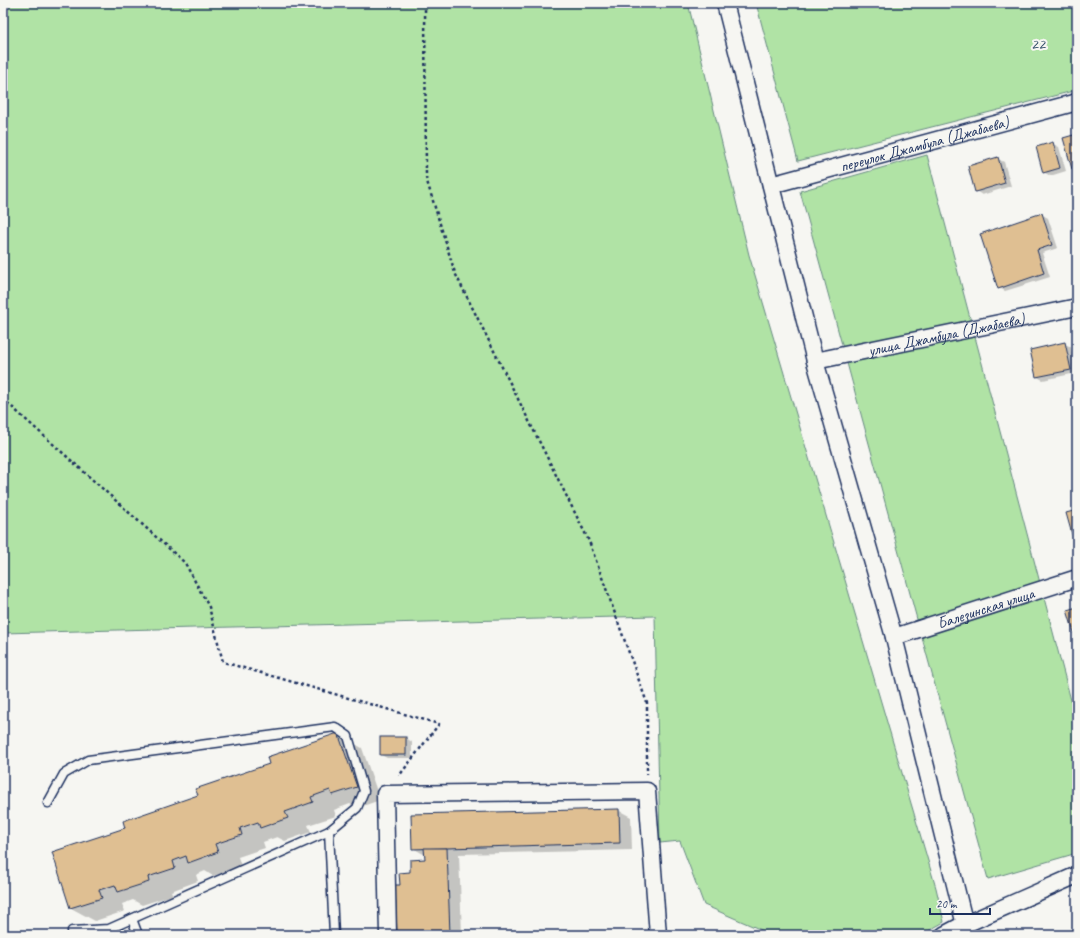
<svg xmlns="http://www.w3.org/2000/svg" width="1080" height="938" font-family="Caveat,sans-serif">
<style>
.green{fill:#b0e3a5;stroke:#668982}
.shadow{fill:#0003}
.building{fill:#dfbf92;stroke:#1b2f5e}
.lines{fill:none;stroke-linecap:round;stroke-linejoin:round}
.service-casing{stroke:#1b2f5e;stroke-width:11}
.minor-casing{stroke:#1b2f5e;stroke-width:19}
.path{stroke:#1b2f5e;stroke-width:2.5;stroke-dasharray:3 3;stroke-linecap:butt}
.service{stroke:#f6f6f2;stroke-width:8}
.minor{stroke:#f6f6f2;stroke-width:16}
.labels{text-anchor:middle;stroke-width:4;stroke-linejoin:round;paint-order:stroke}
.park-label{font-size:16px;fill:#39536c;stroke:#f6f6f2}
.street-label{font-size:16px;fill:#1b2f5e;stroke:#f6f6f2}
</style>
<rect width="100%" height="100%" fill="#f6f6f2"/>
<filter id="ink" filterUnits="userSpaceOnUse"><feTurbulence type="fractalNoise" baseFrequency=".025" numOctaves="2"/><feDisplacementMap in="SourceGraphic" scale="8" xChannelSelector="R" yChannelSelector="G"/><feConvolveMatrix kernelMatrix="1 2 1 2 8 2 1 2 1" color-interpolation-filters="sRGB"/></filter>
<g filter="url(#ink)">
<g class="green">
<polygon points="3,3 688,3 749,255 936,888 944,922 921,935 773,935 704,905 680,841 660,843 655,616 3,633"/>
<polygon points="756,3 1077,3 1077,90 798,161"/>
<polygon points="927,155 1077,723 1077,853 988,879 800,191"/>
</g>
<g class="shadow">
<polygon points="1053,144 1059,147 1066,171 1050,176 1044,172"/>
<polygon points="998,159 1004,162 1011,186 982,195 976,191"/>
<polygon points="1041,214 1048,218 1058,248 1042,253 1050,277 1005,291 999,288"/>
<polygon points="1065,344 1071,347 1076,373 1043,380 1037,377"/>
<polygon points="338,734 362,748 380,800 357,808 350,804 334,810 336,816 308,825 311,832 285,841 277,837 263,842 265,848 238,857 241,866 213,876 205,871 196,875 198,881 171,891 173,895 142,905 133,900 122,904 125,911 95,921 71,908 53,853 127,828"/>
<polygon points="406,738 412,742 412,758 387,758 381,755"/>
<polygon points="618,810 631,817 632,850 459,854 462,935 398,935 401,886 412,873 426,860 425,855 413,848"/>
</g>
<g class="building">
<polygon points="1077,134 1077,167 1072,169 1063,138"/>
<polygon points="1053,142 1060,168 1043,173 1036,147"/>
<polygon points="998,157 1005,183 975,192 968,166"/>
<polygon points="1042,213 1052,245 1037,250 1044,273 998,289 980,234"/>
<polygon points="1065,342 1071,370 1036,377 1030,350"/>
<polygon points="1077,510 1077,552 1066,513"/>
<polygon points="1077,607 1077,635 1075,636 1067,610"/>
<polygon points="338,733 357,787 332,795 330,790 311,797 313,802 285,812 288,818 260,828 258,822 240,828 242,835 215,844 218,852 188,863 186,856 173,861 175,868 148,877 149,882 118,892 115,885 99,890 102,898 70,908 52,852 125,828 123,821 198,795 195,789 269,764 267,757"/>
<rect x="380" y="737" width="26" height="18"/>
<polygon points="619,809 620,843 412,849 411,814"/>
<polygon points="424,848 447,848 450,935 397,935 395,885 400,885 399,873 410,872 410,860 425,859"/>
</g>
<g class="lines">
<g class="service-casing">
<g id="service">
<polyline points="48,803 64,774 88,760 335,727 348,736 364,791 357,808 329,831 334,935"/>
<polyline points="132,919 138,935"/>
<polyline points="72,931 109,929 329,831"/>
</g>
</g>
<g class="minor-casing">
<g id="minor">
<polyline points="725,3 815,361 894,637 965,925"/>
<path id="s1" d="M771,185L1077,102"/>
<path id="s2" d="M815,361L1077,307"/>
<path id="s3" d="M894,637L1077,578"/>
<polyline points="388,935 385,794 647,791 658,935"/>
<polyline points="944,935 959,927 1077,875"/>
</g>
</g>
<g class="path">
<polyline points="425,3 426,178 455,273 589,541 647,703 647,774"/>
<polyline points="3,399 185,563 209,607 223,662 439,724 399,776"/>
</g>
<use href="#service" class="service"/>
<use href="#minor" class="minor"/>
</g>
</g>
<g class="labels">
<g class="park-label">
<text x="1038" y="49">22</text>
</g>
<g class="street-label">
<text dy="6" stroke="none"><textPath href="#s1" startOffset="159">переулок Джамбула (Джабаева)</textPath></text>
<text dy="6" stroke="none"><textPath href="#s2" startOffset="134">улица Джамбула (Джабаева)</textPath></text>
<text dy="6" stroke="none"><textPath href="#s3" startOffset="96">Балезинская улица</textPath></text>
</g>
</g>
<rect width="1080" height="938" fill="none" stroke="#f6f6f2" stroke-width="16"/>
<rect x="8" y="8" width="1064" height="922" fill="none" stroke="#1b2f5e" stroke-width="1.5" filter="url(#ink)"/>
<path d="M930 908v6h60v-6" fill="none" stroke="#1b2f5e" stroke-width="2"/>
<text x="936" y="908" font-size="12" fill="#1b2f5e" stroke="#f6f6f2" stroke-width="3" paint-order="stroke">20 m</text>
</svg>
